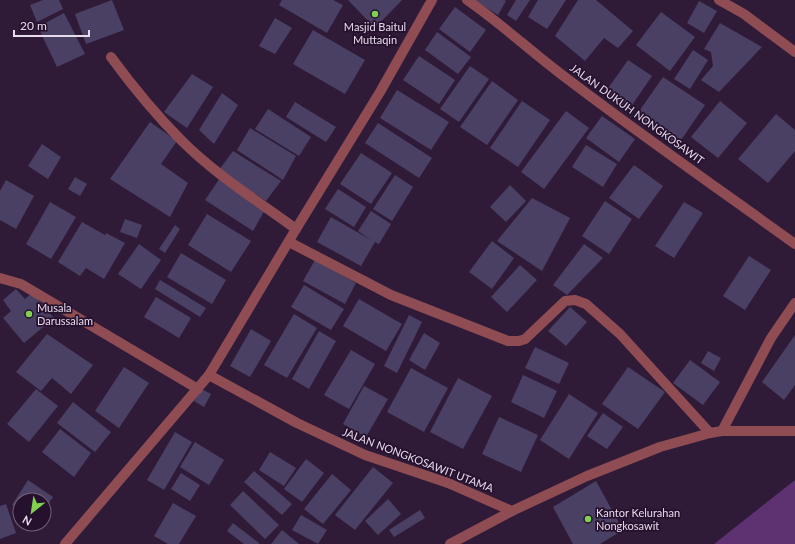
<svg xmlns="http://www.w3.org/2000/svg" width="795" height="544" font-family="Lato,sans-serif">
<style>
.green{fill:#5e3170}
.building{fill:#494063}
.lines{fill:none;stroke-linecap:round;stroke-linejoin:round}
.minor{stroke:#8f4d53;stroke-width:10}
.poi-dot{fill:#81d050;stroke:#25112d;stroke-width:1.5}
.labels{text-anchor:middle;stroke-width:3.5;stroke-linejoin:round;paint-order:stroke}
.poi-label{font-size:11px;fill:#e8dbee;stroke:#25112d;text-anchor:start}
.street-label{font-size:11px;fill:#e8dbee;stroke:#25112d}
</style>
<rect width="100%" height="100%" fill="#2f1b38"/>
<polygon class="green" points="795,480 795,544 714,544"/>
<g class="building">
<polygon points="43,0 59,0 63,9 37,22 30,5"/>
<polygon points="112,0 124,30 86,44 75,14"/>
<polygon points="282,0 333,0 343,5 327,33 279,5"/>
<polygon points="348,0 402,0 375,28"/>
<polygon points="474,0 504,0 506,1 498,15"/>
<polygon points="516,0 530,0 516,21 507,15"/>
<polygon points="538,0 566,0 547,29 528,17"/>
<polygon points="578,0 596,0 633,31 618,48 604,38 585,61 555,36"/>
<polygon points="699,1 717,11 704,33 687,23"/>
<polygon points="455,7 486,30 470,52 439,29"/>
<polygon points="661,12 695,37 670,71 636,45"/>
<polygon points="64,13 85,54 57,67 38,27"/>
<polygon points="275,18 292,28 275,54 259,46"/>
<polygon points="720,23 762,47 719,92 701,80 713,66 711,52 704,49"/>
<polygon points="313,30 365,60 345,94 293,64"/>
<polygon points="437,32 471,57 458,74 425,50"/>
<polygon points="693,50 708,60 690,89 674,79"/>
<polygon points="419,56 455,80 439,104 403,80"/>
<polygon points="628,60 652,76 628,111 604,94"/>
<polygon points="470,66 489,79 459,122 440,109"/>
<polygon points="192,74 213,87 187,128 164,112"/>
<polygon points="663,77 705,105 677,146 635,117"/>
<polygon points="492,81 518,100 487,145 460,127"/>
<polygon points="397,90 449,122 431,150 380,118"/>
<polygon points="222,93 238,105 214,144 199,130"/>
<polygon points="522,101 550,120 518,167 490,148"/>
<polygon points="720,101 747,123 718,158 691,137"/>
<polygon points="295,102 336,127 326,142 286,117"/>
<polygon points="268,109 311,137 299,156 255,129"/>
<polygon points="566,111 589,128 544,189 521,172"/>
<polygon points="776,114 795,130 795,151 768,183 738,159"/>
<polygon points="602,116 635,139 619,162 586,138"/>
<polygon points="150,122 177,141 161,164 188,183 170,217 110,179"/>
<polygon points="378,123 432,158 419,178 365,143"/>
<polygon points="250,128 296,156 283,180 237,150"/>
<polygon points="42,144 61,157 48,179 28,166"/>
<polygon points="586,145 617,164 603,187 572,167"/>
<polygon points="233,151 281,181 266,201 219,170"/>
<polygon points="361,153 392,173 371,204 340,184"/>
<polygon points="634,165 663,186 639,219 609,198"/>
<polygon points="395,175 413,187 392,221 373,209"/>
<polygon points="75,177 87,184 80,196 68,189"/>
<polygon points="220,178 266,208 253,231 205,200"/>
<polygon points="6,180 34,196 16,229 0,220 0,191"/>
<polygon points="510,185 526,201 506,222 490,207"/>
<polygon points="338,189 366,207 354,227 325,209"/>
<polygon points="532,198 570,218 542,271 497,241"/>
<polygon points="605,201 632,219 609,254 582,236"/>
<polygon points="50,202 76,217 51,259 26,244"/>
<polygon points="684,202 703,213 674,258 655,246"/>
<polygon points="371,211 391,224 379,244 375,242 361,266 317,242 331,217 371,240 358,231"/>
<polygon points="207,214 251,241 231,272 188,245"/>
<polygon points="125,219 142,225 137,238 120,232"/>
<polygon points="82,222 105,235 106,233 125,243 104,279 86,268 80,276 58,262"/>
<polygon points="175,225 180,229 165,253 159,249"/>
<polygon points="492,241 514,258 492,289 469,272"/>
<polygon points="139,244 161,260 141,289 118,274"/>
<polygon points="584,244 603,258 567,295 553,285"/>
<polygon points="181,253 226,280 212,304 167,277"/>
<polygon points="749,256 771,270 745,310 723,296"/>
<polygon points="315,260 356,283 345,304 303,281"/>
<polygon points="520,265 537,280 507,312 491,297"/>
<polygon points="160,280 206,308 200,317 155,289"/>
<polygon points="304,285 344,309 331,330 291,307"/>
<polygon points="16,289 25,299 32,293 54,318 24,343 3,318 11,311 3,300"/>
<polygon points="156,297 191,318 179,338 144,317"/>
<polygon points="359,299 402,324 386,351 343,326"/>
<polygon points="570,307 587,322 566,346 548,331"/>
<polygon points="294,314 317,328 287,378 264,365"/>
<polygon points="409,315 422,322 397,373 384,366"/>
<polygon points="251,329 271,341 250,377 230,366"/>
<polygon points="319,331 336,341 309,389 292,379"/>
<polygon points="424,333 440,343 425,370 409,360"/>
<polygon points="47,334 93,365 71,394 52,378 41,391 16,372"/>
<polygon points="795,335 795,385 784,400 762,382"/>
<polygon points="535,347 569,363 559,384 525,368"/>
<polygon points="351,350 375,364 349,409 324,395"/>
<polygon points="708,351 721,358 714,371 701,363"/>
<polygon points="690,360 720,382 703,405 673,383"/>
<polygon points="124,367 149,383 119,428 95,411"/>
<polygon points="628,367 665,392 638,429 602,404"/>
<polygon points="411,368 448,388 424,432 387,412"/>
<polygon points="523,375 557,391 544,418 511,402"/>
<polygon points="458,378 492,396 463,449 430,432"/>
<polygon points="364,386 388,399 366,437 343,424"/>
<polygon points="36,389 58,406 29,442 7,424"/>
<polygon points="201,389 211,394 204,407 194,401"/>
<polygon points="569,394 598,413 569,459 540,440"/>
<polygon points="73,402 111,432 95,452 57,423"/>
<polygon points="603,413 623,427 607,449 587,436"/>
<polygon points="499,417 538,435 521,472 482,454"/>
<polygon points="60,429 91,453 74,477 42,452"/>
<polygon points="175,432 192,442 164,490 147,480"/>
<polygon points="195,442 224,460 209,485 180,467"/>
<polygon points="270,452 296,468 284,486 259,470"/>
<polygon points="306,459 324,473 302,502 284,489"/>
<polygon points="373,467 393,483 355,530 335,515"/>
<polygon points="254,471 292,504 282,515 244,482"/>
<polygon points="181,473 200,485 190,501 171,489"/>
<polygon points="332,474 351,490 323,524 304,509"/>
<polygon points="28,480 53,497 44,510 44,500 20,500 20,510 12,505"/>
<polygon points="596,481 623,530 600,544 573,544 553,507"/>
<polygon points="243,491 279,525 265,539 230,505"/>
<polygon points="388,499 401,514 378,535 365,521"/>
<polygon points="173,503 196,516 179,544 168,544 154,536"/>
<polygon points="6,504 16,533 0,539 0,506"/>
<polygon points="420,510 425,518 394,537 389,530"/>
<polygon points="301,515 327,530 318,544 292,530"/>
<polygon points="233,523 259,543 259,544 244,544 227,531"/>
<polygon points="282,530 299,544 271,544"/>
</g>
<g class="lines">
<g class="minor">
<path d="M467,0C499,22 527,48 557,71C635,131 716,187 795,244"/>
<polyline points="719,0 744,14 795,52"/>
<path d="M111,57C133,87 156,115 182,141C216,175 258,201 296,229"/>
<polyline points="289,242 391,295 508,341 519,341 525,339 565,301 575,300 586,304 620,334 710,433"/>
<polyline points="0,278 21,284 198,389"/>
<polyline points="209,375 297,423 365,455 448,483 512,511"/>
<polyline points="722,431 771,338 795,303"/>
<polyline points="65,544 209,375 296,229 380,92 432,0"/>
<polyline points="450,544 512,511 587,476 660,447 710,433 722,431 795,431"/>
</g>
</g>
<g class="poi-dot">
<circle cx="375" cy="14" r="4"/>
<circle cx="29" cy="314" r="4"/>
<circle cx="588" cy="519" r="4"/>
</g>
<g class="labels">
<g class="poi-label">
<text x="375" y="31" text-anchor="middle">Masjid Baitul<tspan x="375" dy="13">Muttaqin</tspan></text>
<text x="37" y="312">Musala<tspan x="37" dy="13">Darussalam</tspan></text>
<text x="596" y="517">Kantor Kelurahan<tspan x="596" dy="13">Nongkosawit</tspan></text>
</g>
<g class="street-label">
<text transform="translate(637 114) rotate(36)" y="4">JALAN DUKUH NONGKOSAWIT</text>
<text transform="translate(418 460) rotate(21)" y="4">JALAN NONGKOSAWIT UTAMA</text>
</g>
</g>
<g transform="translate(32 512) rotate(210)"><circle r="19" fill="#25112d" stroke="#73627a"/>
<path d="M0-3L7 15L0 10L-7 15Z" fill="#81d050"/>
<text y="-6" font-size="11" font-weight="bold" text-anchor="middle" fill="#e8dbee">N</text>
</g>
<path d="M14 30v6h75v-6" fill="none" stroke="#e8dbee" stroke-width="2"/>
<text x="20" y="30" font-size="12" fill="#e8dbee" stroke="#25112d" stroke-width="3" paint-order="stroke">20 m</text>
</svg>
